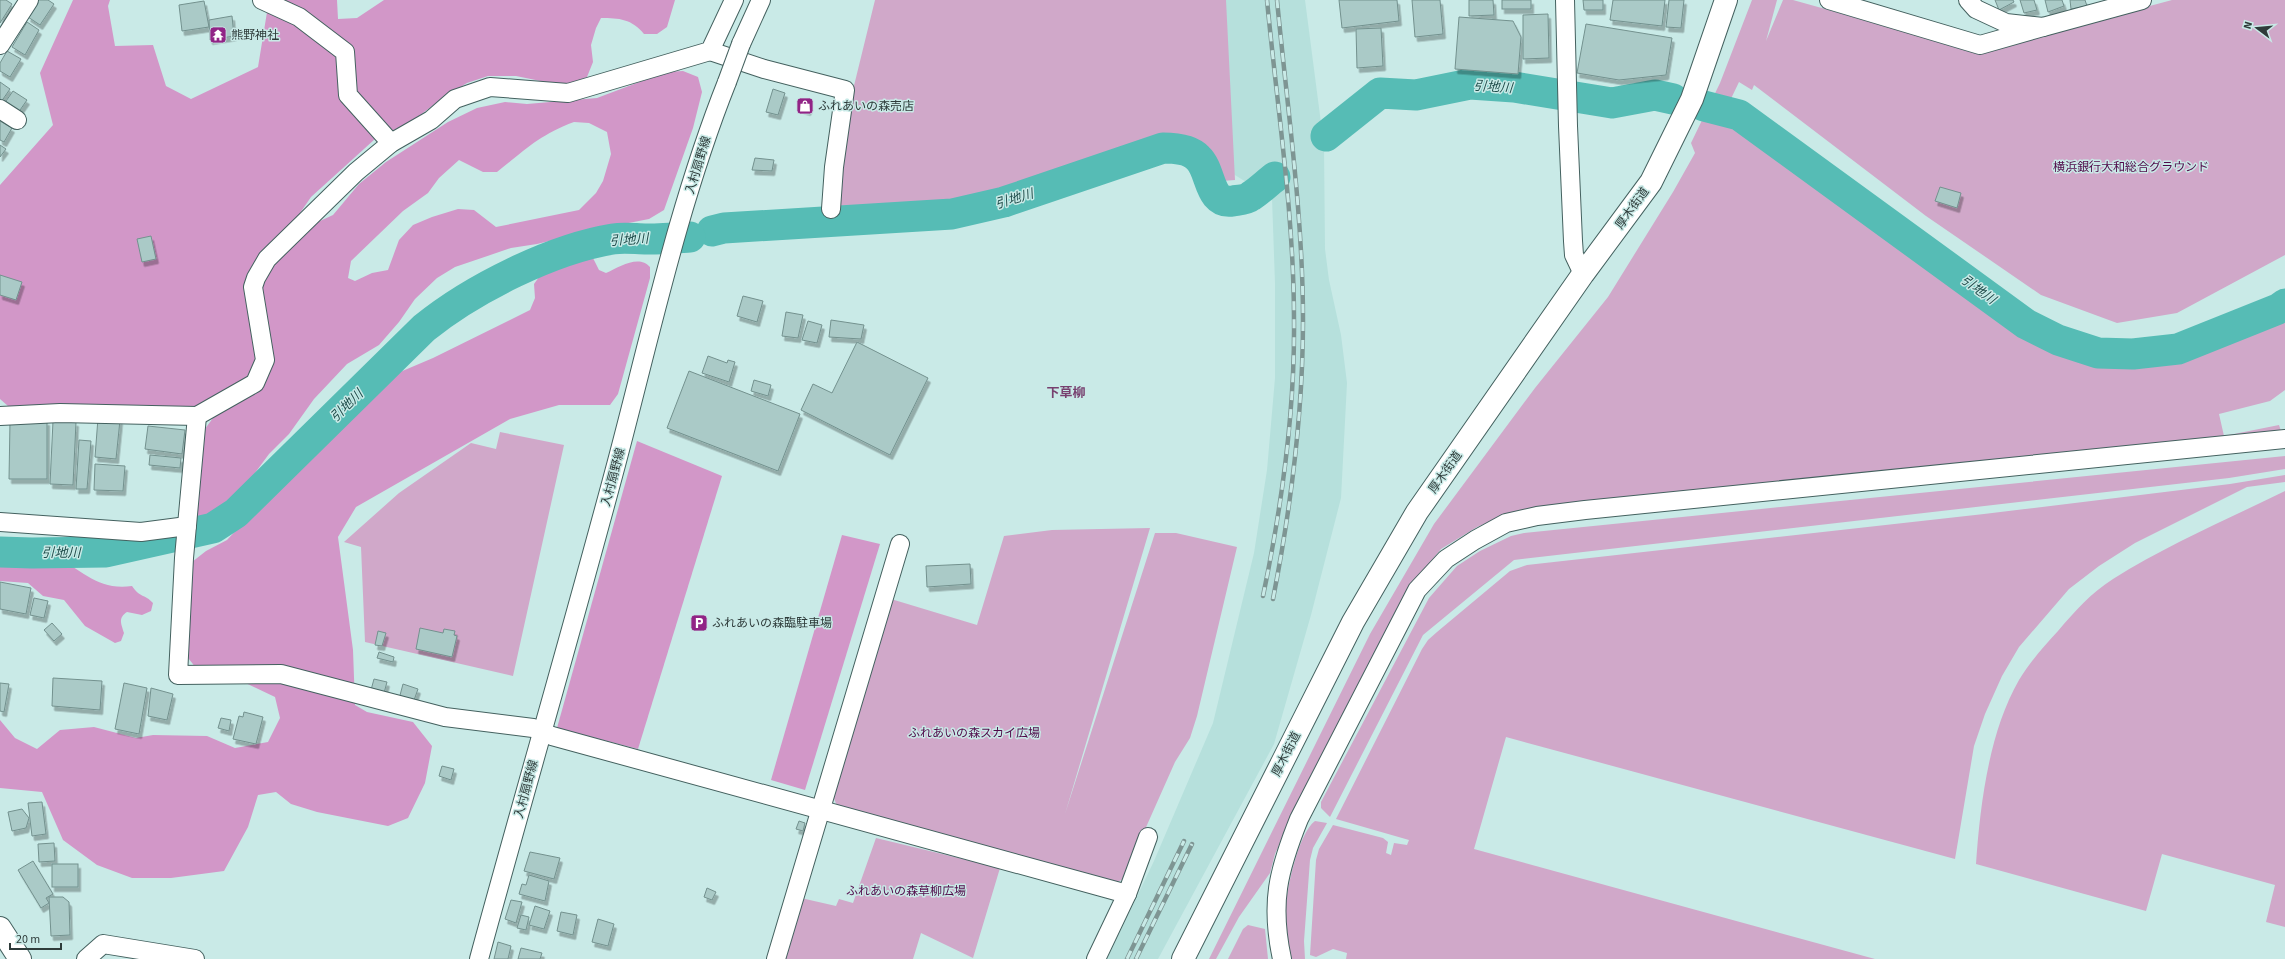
<svg xmlns="http://www.w3.org/2000/svg" width="2285" height="959" font-family="'Source Sans 3','Noto Sans JP',sans-serif">
<style>
.built{fill:#b6e0dc}
.green{fill:#d0a8c9}
.forest{fill:#d297c8;fill-rule:evenodd}
.lines{fill:none;stroke-linecap:round;stroke-linejoin:round}
.river{stroke:#56bcb5;stroke-width:31}
.building{fill:#aacac7;stroke:#73918e;filter:url(#shadow)}
.minor-casing{stroke:#44615f;stroke-width:20}
.major-casing{stroke:#44615f;stroke-width:24}
.highway-casing{stroke:#44615f;stroke-width:24}
.minor{stroke:#fff;stroke-width:18}
.major{stroke:#fff;stroke-width:22}
.highway{stroke:#fff;stroke-width:22}
.rail-casing{stroke:#7e9593;stroke-width:4.5}
.rail{stroke:#c9eae7;stroke-width:3;stroke-dasharray:9;stroke-linecap:butt}
.minor-bridge-casing{stroke:#44615f;stroke-width:20;stroke-linecap:butt}
.minor-bridge{stroke:#fff;stroke-width:18}
.labels{text-anchor:middle;stroke-width:3;stroke-linejoin:round;paint-order:stroke}
.poi-label{font-size:12px;fill:#2e3b3a;stroke:#c9eae7;text-anchor:start}
.street-label{font-size:12px;fill:#2e3b3a;stroke:#c9eae7}
.park-label{font-size:12px;fill:#500949;stroke:#c9eae7}
.water-label{font-size:13px;font-style:italic;fill:#1f4c4a;stroke:#c9eae7}
.neighbourhood-label{font-size:13px;font-weight:bold;fill:#77406f;stroke:#c9eae7}
</style>
<defs>
<filter id="shadow"><feDropShadow dx="2.5" dy="4.5" stdDeviation="0" flood-color="#0004"/></filter>
</defs>
<rect width="100%" height="100%" fill="#c9eae7"/>
<polygon class="built" points="1215,0 1305,0 1324,146 1325,249 1329,280 1341,335 1347,383 1341,498 1311,615 1274,744 1158,959 1107,959 1154,861 1213,723 1254,553 1267,470 1275,378 1275,283 1272,198 1230,172"/>
<g class="green">
<polygon points="875,0 1226,0 1235,180 1222,181 1182,161 1149,157 974,201 838,211 850,102"/>
<path d="M1752,0H1777L1766,41L1783,0H1793L1979,52L2172,0H2285V255L2177,313L2117,323L2041,295L1926,216L1754,85L1752,90L1739,82L1727,107L1782,158L1863,220L2050,340C2077,354 2106,364 2137,362C2179,360 2248,327 2285,308V390L2270,401L2219,414L2224,436L2279,425L2281,431L1500,517L1477,527L1441,549L1408,590L1288,824L1275,854L1270,873L1239,917L1216,959H1209L1370,634L1434,524L1535,388L1608,297L1673,192L1695,153L1691,143L1720,83Z"/>
<polygon points="500,432 564,445 513,676 365,642 361,547 344,542 399,493 471,443 496,449"/>
<polygon points="2285,456 2285,469 2229,478 1514,560 1423,635 1330,817 1321,808 1321,802 1429,598 1457,566 1480,551 1511,536 1524,533"/>
<polygon points="2285,475 2285,482 2247,487 2135,543 2099,566 2069,589 2019,647 2002,676 1985,714 1974,746 1955,859 1506,737 1474,849 1875,959 1346,959 1347,953 1333,949 1316,957 1310,955 1316,860 1319,849 1333,825 1383,838 1388,842 1386,853 1391,855 1394,843 1407,845 1409,840 1336,819 1422,649 1428,640 1437,632 1510,571 1527,565 1984,514 2230,484"/>
<path d="M2285,491V927L2266,922L2275,885L2162,854L2146,911L1976,864C1980,805 1989,732 2019,680C2030,662 2044,646 2058,631C2075,611 2091,593 2113,579C2167,545 2228,519 2285,491Z"/>
<polygon points="1150,528 1065,814 1155,533 1176,533 1237,547 1197,716 1190,738 1175,762 1123,879 1116,883 838,808 832,794 891,599 977,625 1004,536 1052,530"/>
<path d="M1315,821L1327,823L1313,848L1310,860L1304,941L1305,959H1290C1288,945 1284,930 1285,916C1285,895 1298,833 1315,821Z"/>
<polygon points="876,838 1000,868 973,958 921,933 913,959 784,959 801,898 836,906 839,899 853,903"/>
<polygon points="1248,925 1265,929 1268,959 1228,959 1243,929"/>
</g>
<g class="forest">
<path d="M73,0H110L108,6L115,46L153,45L166,86L191,99L258,67L269,0H337L338,19L357,18L384,0H675L667,27L657,34H644C632,19 619,18 601,18L596,28L591,45L593,62L587,77L565,86L516,76H488L467,83L444,97L411,122L375,139L311,197L300,213V222L307,227L333,215L359,184L386,162L448,122L477,108L505,102L527,104L597,98L666,72L683,71L698,77L702,92L693,128L664,210L649,219L598,229L537,244L511,248L455,267L437,278L415,299L399,322L379,345L347,364L314,399L289,434L269,454L246,485L225,507L212,519L196,524L199,437L213,418L211,413L19,410L8,406L0,399V185L53,125L40,73ZM574,122L589,123L607,132L611,154L603,181L596,193L579,210L496,227L474,210L458,209L432,217L413,225L399,240L388,270L372,273L355,281L348,278L351,261L403,211L428,193L439,178L459,160L483,172H497C525,150 539,135 574,122Z"/>
<path d="M587,256L593,258L599,270L606,273C619,267 639,254 650,267V278L618,394L610,405H559L510,419L356,507L338,537L353,650L355,705L367,712L413,722L432,746L425,783L408,818L388,826L317,812L291,804L276,792L258,795L248,827L224,871L171,878H132L97,865L63,840L42,792L0,788V720L15,738L37,749L60,730L94,727L136,738L153,735L207,736L235,748L268,742L280,718L275,697L235,678L196,668L185,654L192,562L206,551L227,540L335,425L393,375L433,358L530,310L535,298L534,284L544,270L579,257Z"/>
<polygon points="637,441 722,476 638,749 557,728"/>
<polygon points="842,535 880,544 805,790 771,780"/>
<path d="M55,557C83,570 98,591 132,586C140,598 145,594 153,603L151,611L142,615L127,612C118,618 121,623 124,633L121,641L115,643L85,626L64,600L43,596L28,583L0,581V559L14,562Z"/>
</g>
<g class="lines">
<g class="river">
<polyline points="1704,106 1739,115 2026,324 2058,340 2098,353 2133,354 2178,349 2278,309 2285,304"/>
<polyline points="1326,136 1380,93 1416,95 1470,84 1514,87 1612,103 1655,95 1673,99"/>
<path d="M712,231L724,228L952,214L1004,202L1163,148C1174,148 1190,149 1198,158C1212,171 1208,205 1233,201C1239,200 1246,200 1251,196C1259,191 1267,183 1275,177"/>
<path d="M0,552L32,553L106,552L213,528L236,513L424,328C472,289 552,249 613,239C624,237 636,239 647,239C661,239 675,238 690,237"/>
</g>
</g>
<g class="building">
<polygon points="0,0 6,0 12,4 0,23"/>
<polygon points="38,0 48,0 54,4 40,25 28,17"/>
<polygon points="1339,0 1397,0 1399,21 1342,28"/>
<polygon points="1412,0 1440,0 1443,34 1415,37"/>
<polygon points="1469,0 1493,0 1494,15 1469,16"/>
<rect x="1502" y="0" width="29" height="9"/>
<polygon points="1583,0 1603,0 1603,10 1584,10"/>
<polygon points="1613,0 1665,0 1662,26 1610,20"/>
<polygon points="1669,0 1684,0 1681,28 1666,27"/>
<polygon points="1995,0 2013,0 2014,2 1999,10"/>
<polygon points="2020,0 2034,0 2037,10 2024,13"/>
<polygon points="2045,0 2062,0 2064,6 2048,12"/>
<polygon points="2070,0 2085,0 2087,6 2071,9"/>
<polygon points="204,1 209,27 182,31 179,5"/>
<polygon points="1548,14 1549,58 1523,59 1523,15"/>
<polygon points="232,16 234,36 210,40 209,20"/>
<polygon points="1459,17 1513,21 1521,37 1518,74 1455,69"/>
<polygon points="27,22 39,30 25,55 12,47"/>
<polygon points="1586,24 1672,38 1666,75 1619,80 1577,73"/>
<polygon points="1381,28 1383,66 1357,68 1356,29"/>
<polygon points="7,51 21,59 10,77 0,71 0,63"/>
<polygon points="0,82 10,89 1,102 0,101"/>
<polygon points="773,89 785,93 778,115 766,112"/>
<polygon points="13,91 27,100 18,113 4,104"/>
<polygon points="802,104 810,106 808,111 801,109"/>
<polygon points="0,121 12,128 4,142 0,140"/>
<polygon points="0,145 6,149 0,157"/>
<polygon points="755,158 774,160 772,171 752,170"/>
<polygon points="1940,187 1961,193 1957,208 1935,201"/>
<polygon points="151,236 156,259 142,262 137,239"/>
<polygon points="0,275 22,282 16,300 0,295"/>
<polygon points="743,296 763,301 757,322 737,316"/>
<polygon points="786,312 803,315 798,338 782,336"/>
<polygon points="831,320 864,325 861,339 829,337"/>
<polygon points="808,321 822,325 817,343 802,340"/>
<polygon points="857,342 928,378 890,455 801,410 813,384 832,393"/>
<polygon points="708,356 727,363 728,360 735,362 729,382 702,373"/>
<polygon points="689,371 800,414 778,471 667,428"/>
<polygon points="754,380 771,385 768,396 751,391"/>
<polygon points="98,418 120,420 116,459 95,457"/>
<polygon points="10,421 47,421 47,479 9,479"/>
<polygon points="53,421 76,422 73,485 50,484"/>
<polygon points="148,426 185,430 182,454 145,449"/>
<polygon points="79,440 91,441 87,489 76,489"/>
<polygon points="150,455 181,458 180,468 149,465"/>
<polygon points="95,464 125,466 123,491 94,490"/>
<polygon points="970,564 971,584 927,587 926,566"/>
<polygon points="0,582 31,588 26,614 0,609"/>
<polygon points="34,598 48,601 44,618 30,615"/>
<polygon points="52,623 62,634 54,641 44,630"/>
<polygon points="420,628 443,633 444,629 455,631 454,635 457,636 452,657 416,649"/>
<polygon points="378,631 386,633 382,646 375,645"/>
<polygon points="379,652 394,657 393,662 377,658"/>
<polygon points="53,678 102,681 100,710 52,706"/>
<polygon points="374,679 387,682 384,693 371,690"/>
<polygon points="0,683 9,684 4,712 0,711"/>
<polygon points="124,683 147,688 139,734 115,729"/>
<polygon points="403,684 418,689 413,703 399,699"/>
<polygon points="151,688 173,694 167,720 148,716"/>
<polygon points="244,712 263,717 256,744 233,739 239,716 243,717"/>
<polygon points="221,718 231,720 229,731 218,728"/>
<polygon points="442,766 454,769 451,780 439,776"/>
<polygon points="42,802 46,834 32,836 28,803"/>
<polygon points="22,809 29,818 26,828 12,831 8,812"/>
<polygon points="799,821 805,823 803,831 796,829"/>
<polygon points="54,843 55,861 39,862 38,844"/>
<polygon points="530,852 560,858 554,879 524,871"/>
<polygon points="33,861 53,894 46,898 49,903 41,908 18,870"/>
<rect x="52" y="864" width="26" height="23"/>
<polygon points="529,875 549,881 545,901 519,894 522,884 526,885"/>
<polygon points="707,888 716,892 712,900 704,897"/>
<polygon points="49,897 63,897 69,902 70,935 51,936"/>
<polygon points="511,900 522,902 516,923 505,919"/>
<polygon points="535,906 550,911 544,929 529,925"/>
<polygon points="561,912 577,915 573,935 557,931"/>
<polygon points="521,915 529,917 526,930 517,928"/>
<polygon points="598,919 614,924 608,946 592,942"/>
<polygon points="498,942 511,946 508,959 494,959"/>
<polygon points="521,948 542,953 540,959 518,959"/>
</g>
<g class="lines">
<g class="minor-casing">
<g id="minor">
<polyline points="262,0 299,17 345,52 348,95 391,143"/>
<polyline points="1565,0 1568,126 1573,241 1574,255 1583,274"/>
<polyline points="1829,0 1980,45 2043,27"/>
<polyline points="1968,0 1976,9 2006,23 2043,27 2142,0"/>
<polyline points="741,44 761,0"/>
<polyline points="0,45 29,0"/>
<polyline points="710,51 764,69 845,90 834,167 831,209"/>
<polyline points="0,109 17,120"/>
<polyline points="0,416 60,413 197,416 255,383 265,360 253,287 256,278 267,259 356,172 391,143 431,120 455,99 490,87 568,93 710,51 734,0"/>
<polyline points="197,416 184,558 178,675 281,674 445,717 533,728 552,736 1127,894 1096,959"/>
<polyline points="0,522 141,532 187,526"/>
<polyline points="1127,894 1148,837"/>
<polyline points="86,959 103,944 195,959"/>
<path d="M479,959C524,794 572,630 616,465C650,337 678,205 727,82"/>
<polyline points="776,959 900,544"/>
<path d="M1282,959C1270,903 1278,871 1299,819L1417,590L1446,559L1475,540L1506,523L1537,516L1585,510L2285,439"/>
</g>
</g>
<g class="major-casing">
<polyline id="major" points="1183,959 1353,622 1417,512 1583,274 1651,182 1692,99 1726,0"/>
</g>
<g class="highway-casing">
<polyline id="highway" points="0,928 20,959"/>
</g>
<use href="#minor" class="minor"/>
<use href="#major" class="major"/>
<use href="#highway" class="highway"/>
<g class="rail-casing">
<g id="rail">
<path d="M1263,596C1282,505 1295,412 1294,320C1294,213 1277,106 1267,0"/>
<path d="M1273,599C1291,507 1303,413 1303,320C1303,213 1287,106 1277,0"/>
<polyline points="1127,959 1184,841"/>
<polyline points="1136,959 1192,844"/>
</g>
</g>
<use href="#rail" class="rail"/>
<g class="minor-bridge-casing">
<polyline id="minor-bridge" points="727,82 741,44"/>
</g>
<use href="#minor-bridge" class="minor-bridge"/>
</g>
<defs>
<g id="temple-square" transform="scale(0.9)"><rect x="-9" y="-9" width="18" height="18" rx="4" fill="#912486" stroke="#c9eae7"/><path d="M0-6L5-2H3V0L6.5 2.5H4V6H1.5V3h-3V6H-4V2.5H-6.5L-3 0V-2H-5Z" fill="#fff"/></g>
<g id="shop-square" transform="scale(0.9)"><rect x="-9" y="-9" width="18" height="18" rx="4" fill="#912486" stroke="#c9eae7"/><path d="M-5-2.5h2.3a2.7 3.5 0 0 1 5.4 0H5L5.5 6h-11ZM-1.5-2.5h3a1.5 2.3 0 0 0-3 0Z" fill="#fff"/></g>
<g id="parking-square" transform="scale(0.9)"><rect x="-9" y="-9" width="18" height="18" rx="4" fill="#912486" stroke="#c9eae7"/><path d="M-3.5-5.5H1a3.5 3.5 0 0 1 0 7H-1V5.5H-3.5ZM-1-3.4V-.6H.8a1.4 1.4 0 0 0 0-2.8Z" fill="#fff"/></g>
</defs>
<g fill-rule="evenodd">
<use href="#temple-square" x="218" y="35"/>
<use href="#shop-square" x="805" y="106"/>
<use href="#parking-square" x="699" y="623"/>
</g>
<g class="labels">
<g class="poi-label">
<text x="231" y="39">熊野神社</text>
<text x="818" y="110">ふれあいの森売店</text>
<text x="712" y="627">ふれあいの森臨駐車場</text>
</g>
<g class="street-label">
<text transform="translate(698 165) rotate(-73)" y="4">入村扇野線</text>
<text transform="translate(1632 208) rotate(-54)" y="4">厚木街道</text>
<text transform="translate(1445 472) rotate(-55)" y="4">厚木街道</text>
<text transform="translate(613 477) rotate(-75)" y="4">入村扇野線</text>
<text transform="translate(1286 754) rotate(-63)" y="4">厚木街道</text>
<text transform="translate(526 789) rotate(-75)" y="4">入村扇野線</text>
</g>
<g class="park-label">
<text x="2131" y="171">横浜銀行大和総合グラウンド</text>
<text x="974" y="737">ふれあいの森スカイ広場</text>
<text x="906" y="895">ふれあいの森草柳広場</text>
</g>
<g class="water-label">
<text transform="translate(1493 86) rotate(4)" y="5">引地川</text>
<text transform="translate(1014 198) rotate(-17)" y="5">引地川</text>
<text transform="translate(629 239) rotate(-4)" y="5">引地川</text>
<text transform="translate(1979 289) rotate(36)" y="5">引地川</text>
<text transform="translate(346 405) rotate(-44)" y="5">引地川</text>
<text x="61" y="557">引地川</text>
</g>
<g class="neighbourhood-label">
<text x="1066" y="397">下草柳</text>
</g>
</g>
<g transform="translate(2257 28) rotate(286)" stroke="#c9eae7" stroke-width="3" paint-order="stroke">
<path d="M0-3L7 15L0 10L-7 15Z" fill="#2e3b3a"/>
<text y="-6" font-size="11" font-weight="bold" text-anchor="middle" fill="#2e3b3a">N</text>
</g>
<path d="M10 943v6h51v-6" fill="none" stroke="#2e3b3a" stroke-width="2"/>
<text x="16" y="943" font-size="12" fill="#2e3b3a" stroke="#c9eae7" stroke-width="3" paint-order="stroke">20 m</text>
</svg>
